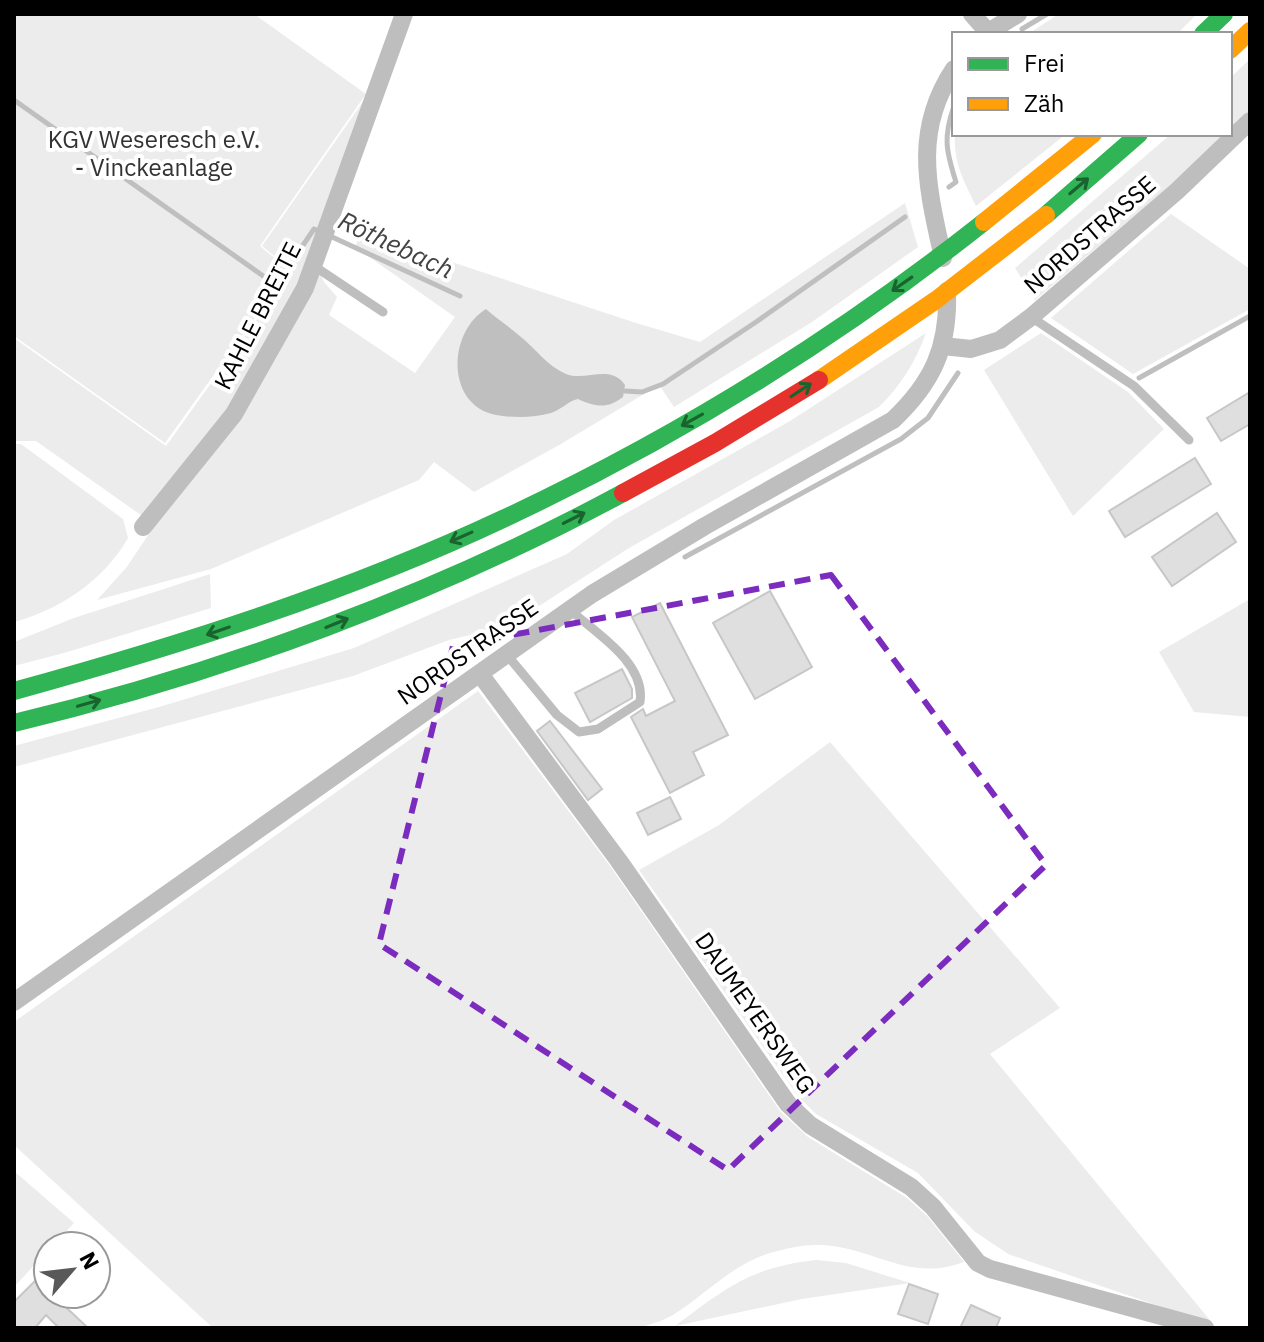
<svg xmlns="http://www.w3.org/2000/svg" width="1264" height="1342" font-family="'IBM Plex Sans',sans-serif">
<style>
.green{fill:#ececec}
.water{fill:#bfbfbf}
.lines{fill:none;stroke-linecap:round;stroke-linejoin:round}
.stream{stroke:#bfbfbf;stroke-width:5}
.building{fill:#dfdfdf;stroke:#c7c7c7;stroke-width:2}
.lane{stroke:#bebebe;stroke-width:9}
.street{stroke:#bebebe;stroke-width:18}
.fast{stroke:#30b455;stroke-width:18}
.slow{stroke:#ff9f0a;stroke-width:18}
.jam{stroke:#e5322d;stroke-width:18}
.oneway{stroke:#1a632f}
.marked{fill:none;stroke:#7b2cbf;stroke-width:6;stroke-dasharray:16 10;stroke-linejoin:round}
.labels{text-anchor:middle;stroke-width:8;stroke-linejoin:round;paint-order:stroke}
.park-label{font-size:24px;fill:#333;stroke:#fff}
.street-label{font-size:24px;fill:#000;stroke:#fff}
.water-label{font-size:26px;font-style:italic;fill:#444;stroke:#fff}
</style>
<rect width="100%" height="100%" fill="#fff"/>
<g class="green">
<polygon points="14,14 254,14 366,94 260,246 289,270 165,443 14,336"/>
<polygon points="1059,14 1197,14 1177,34 1028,34"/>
<polygon points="1250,59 1250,110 1230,129 1230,78"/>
<polygon points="367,96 311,253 324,282 337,297 329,315 415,373 455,317 355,247 361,232 633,322 700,342 905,203 918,247 812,322 674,407 659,385 561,444 474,492 434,462 419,480 211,569 97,600 126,568 155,525 36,441 14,441 14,338 166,446 292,270 262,246"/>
<path d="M955,134H1066L976,206C964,182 953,162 955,134Z"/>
<polygon points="1171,134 1224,134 1172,184 1035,300 1015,268"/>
<polygon points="1171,214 1250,269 1250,309 1133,374 1051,318"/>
<path d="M926,333C915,363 901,385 879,407L629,548L508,626L449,640L353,676L14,767V746L159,707L354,648L567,554L614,520L790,421Z"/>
<polygon points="1041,333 1128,392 1164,429 1073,516 984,370"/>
<path d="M14,444H21L123,519L128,538C103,581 61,609 14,622Z"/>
<polygon points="210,574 211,608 64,653 14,666 14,642 74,618"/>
<polygon points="1250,599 1250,717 1194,712 1159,652"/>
<path d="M478,691L610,866L780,1111L808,1137L907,1198L927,1216L964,1262C906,1284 869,1243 814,1245C803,1245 789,1248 778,1251C736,1260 708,1293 673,1315C663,1321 650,1324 639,1328H213L14,1145V1022Z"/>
<polygon points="830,742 1060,1008 990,1054 1214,1325 1008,1254 974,1231 918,1173 816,1114 797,1095 639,870 719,825"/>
<polygon points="14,1171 74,1223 52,1246 48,1246 48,1250 14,1287"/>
<path d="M816,1260L846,1263L910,1283L802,1299L675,1326C726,1288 751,1267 816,1260Z"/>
</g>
<path class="water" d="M486,309C497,319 510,327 521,337C536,349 547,366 566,374C586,382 610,363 625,385L623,397C608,409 595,407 578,399C568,401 561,410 551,413C534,418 512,418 496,415C445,405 448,332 486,309Z"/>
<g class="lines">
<g class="stream">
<polyline points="1022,29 1047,14"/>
<polyline points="14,100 276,285"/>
<path d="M949,187L956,182C946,151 943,137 954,106"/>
<polyline points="330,236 460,296"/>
<polyline points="289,266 314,229 321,232"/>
<polyline points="1139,378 1250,316"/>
<polyline points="625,391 642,392 663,384 756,322 905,217"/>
<polyline points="685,557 901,439 928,418 958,373"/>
</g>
</g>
<g class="building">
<polygon points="1250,392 1250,424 1221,441 1207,418"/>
<polygon points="1195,458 1211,484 1125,537 1109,511"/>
<polygon points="1217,513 1236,542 1172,586 1152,557"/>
<polygon points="770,591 812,667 755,699 713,623"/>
<polygon points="660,603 728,735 693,752 704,775 670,793 631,717 643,709 646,716 675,701 632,617"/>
<polygon points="622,669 632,689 632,698 590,722 575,693"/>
<polygon points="550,721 602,789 588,800 537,731"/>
<polygon points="670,797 681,819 648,835 637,813"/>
<polygon points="40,1276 48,1284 48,1294 52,1294 88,1328 59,1328 46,1315 35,1328 14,1328 14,1302"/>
<polygon points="909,1284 938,1294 928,1324 898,1314"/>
<polygon points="971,1305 1000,1318 996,1328 960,1328"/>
</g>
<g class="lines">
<g class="lane">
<polyline points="314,266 383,312"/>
<polyline points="1031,317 1134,386 1189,440"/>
<path d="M507,655L557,715L579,732L598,729L640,702C646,663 596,633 570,610"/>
</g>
<g class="street">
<polyline points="972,14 987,31"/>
<polyline points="985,34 1018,14"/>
<path d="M943,258C928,189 912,132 954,69"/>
<polyline points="943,346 971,349 1000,340 1031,317 1177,191 1250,121"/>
<polyline points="143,527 234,414 305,288 404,14"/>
<polyline points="480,674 619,861 788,1104 810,1125 911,1187 933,1207 978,1263 990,1269 1205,1328"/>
<path d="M14,1002L592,594L705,526L893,420C933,382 949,347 947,291"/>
</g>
<g class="fast">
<polyline points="1203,34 1224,14"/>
<polyline points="1046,215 1139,134"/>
<path d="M14,691C181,645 348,592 505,518C676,438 836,339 984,222"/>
<path d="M14,723C220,674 436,594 623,493"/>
</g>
<g class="slow">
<polyline points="1230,50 1250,31"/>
<polyline points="984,222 1093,134"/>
<polyline points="819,380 936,300 1046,215"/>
</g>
<polyline class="jam" points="623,493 715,443 819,380"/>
</g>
<defs><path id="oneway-shaft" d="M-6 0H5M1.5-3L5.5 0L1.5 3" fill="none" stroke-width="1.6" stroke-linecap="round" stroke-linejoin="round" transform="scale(2)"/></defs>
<g class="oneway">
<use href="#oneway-shaft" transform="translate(1079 186) rotate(-40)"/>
<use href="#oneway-shaft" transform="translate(902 284) rotate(145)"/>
<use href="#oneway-shaft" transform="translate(801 390) rotate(-33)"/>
<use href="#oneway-shaft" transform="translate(692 420) rotate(151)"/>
<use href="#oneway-shaft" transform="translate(574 518) rotate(-27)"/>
<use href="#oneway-shaft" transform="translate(461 537) rotate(156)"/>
<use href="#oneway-shaft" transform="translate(337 623) rotate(-22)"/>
<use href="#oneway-shaft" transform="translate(218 631) rotate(161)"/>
<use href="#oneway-shaft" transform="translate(89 703) rotate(-16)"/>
</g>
<path class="marked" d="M831,575L1046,865L728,1170L379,944L453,646Z"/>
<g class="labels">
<g class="park-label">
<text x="154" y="148">KGV Weseresch e.V.<tspan x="154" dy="28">- Vinckeanlage</tspan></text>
</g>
<g class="street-label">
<text transform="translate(1090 235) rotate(-41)" y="8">NORDSTRASSE</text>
<text transform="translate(258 316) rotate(-63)" y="8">KAHLE BREITE</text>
<text transform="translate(468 652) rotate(-35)" y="8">NORDSTRASSE</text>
<text transform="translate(755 1013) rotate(55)" y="8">DAUMEYERSWEG</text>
</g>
<g class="water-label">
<text transform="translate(396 245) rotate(25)" y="9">Röthebach</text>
</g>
</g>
<rect width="1264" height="1342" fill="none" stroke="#000000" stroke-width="32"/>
<rect x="952" y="32" width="280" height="104" fill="#ffffff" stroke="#999999" stroke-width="2"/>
<rect x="968" y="58" width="40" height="12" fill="#30b455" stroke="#999999" stroke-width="2"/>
<text x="1024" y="72" font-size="24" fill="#000000">Frei</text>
<rect x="968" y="98" width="40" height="12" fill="#ff9f0a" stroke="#999999" stroke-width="2"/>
<text x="1024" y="112" font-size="24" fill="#000000">Zäh</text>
<g transform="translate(72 1270) rotate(62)"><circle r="38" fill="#ffffff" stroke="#999999" stroke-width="2"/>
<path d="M0-6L14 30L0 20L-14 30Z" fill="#595959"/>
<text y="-12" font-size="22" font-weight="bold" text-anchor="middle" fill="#000000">N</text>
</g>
</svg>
